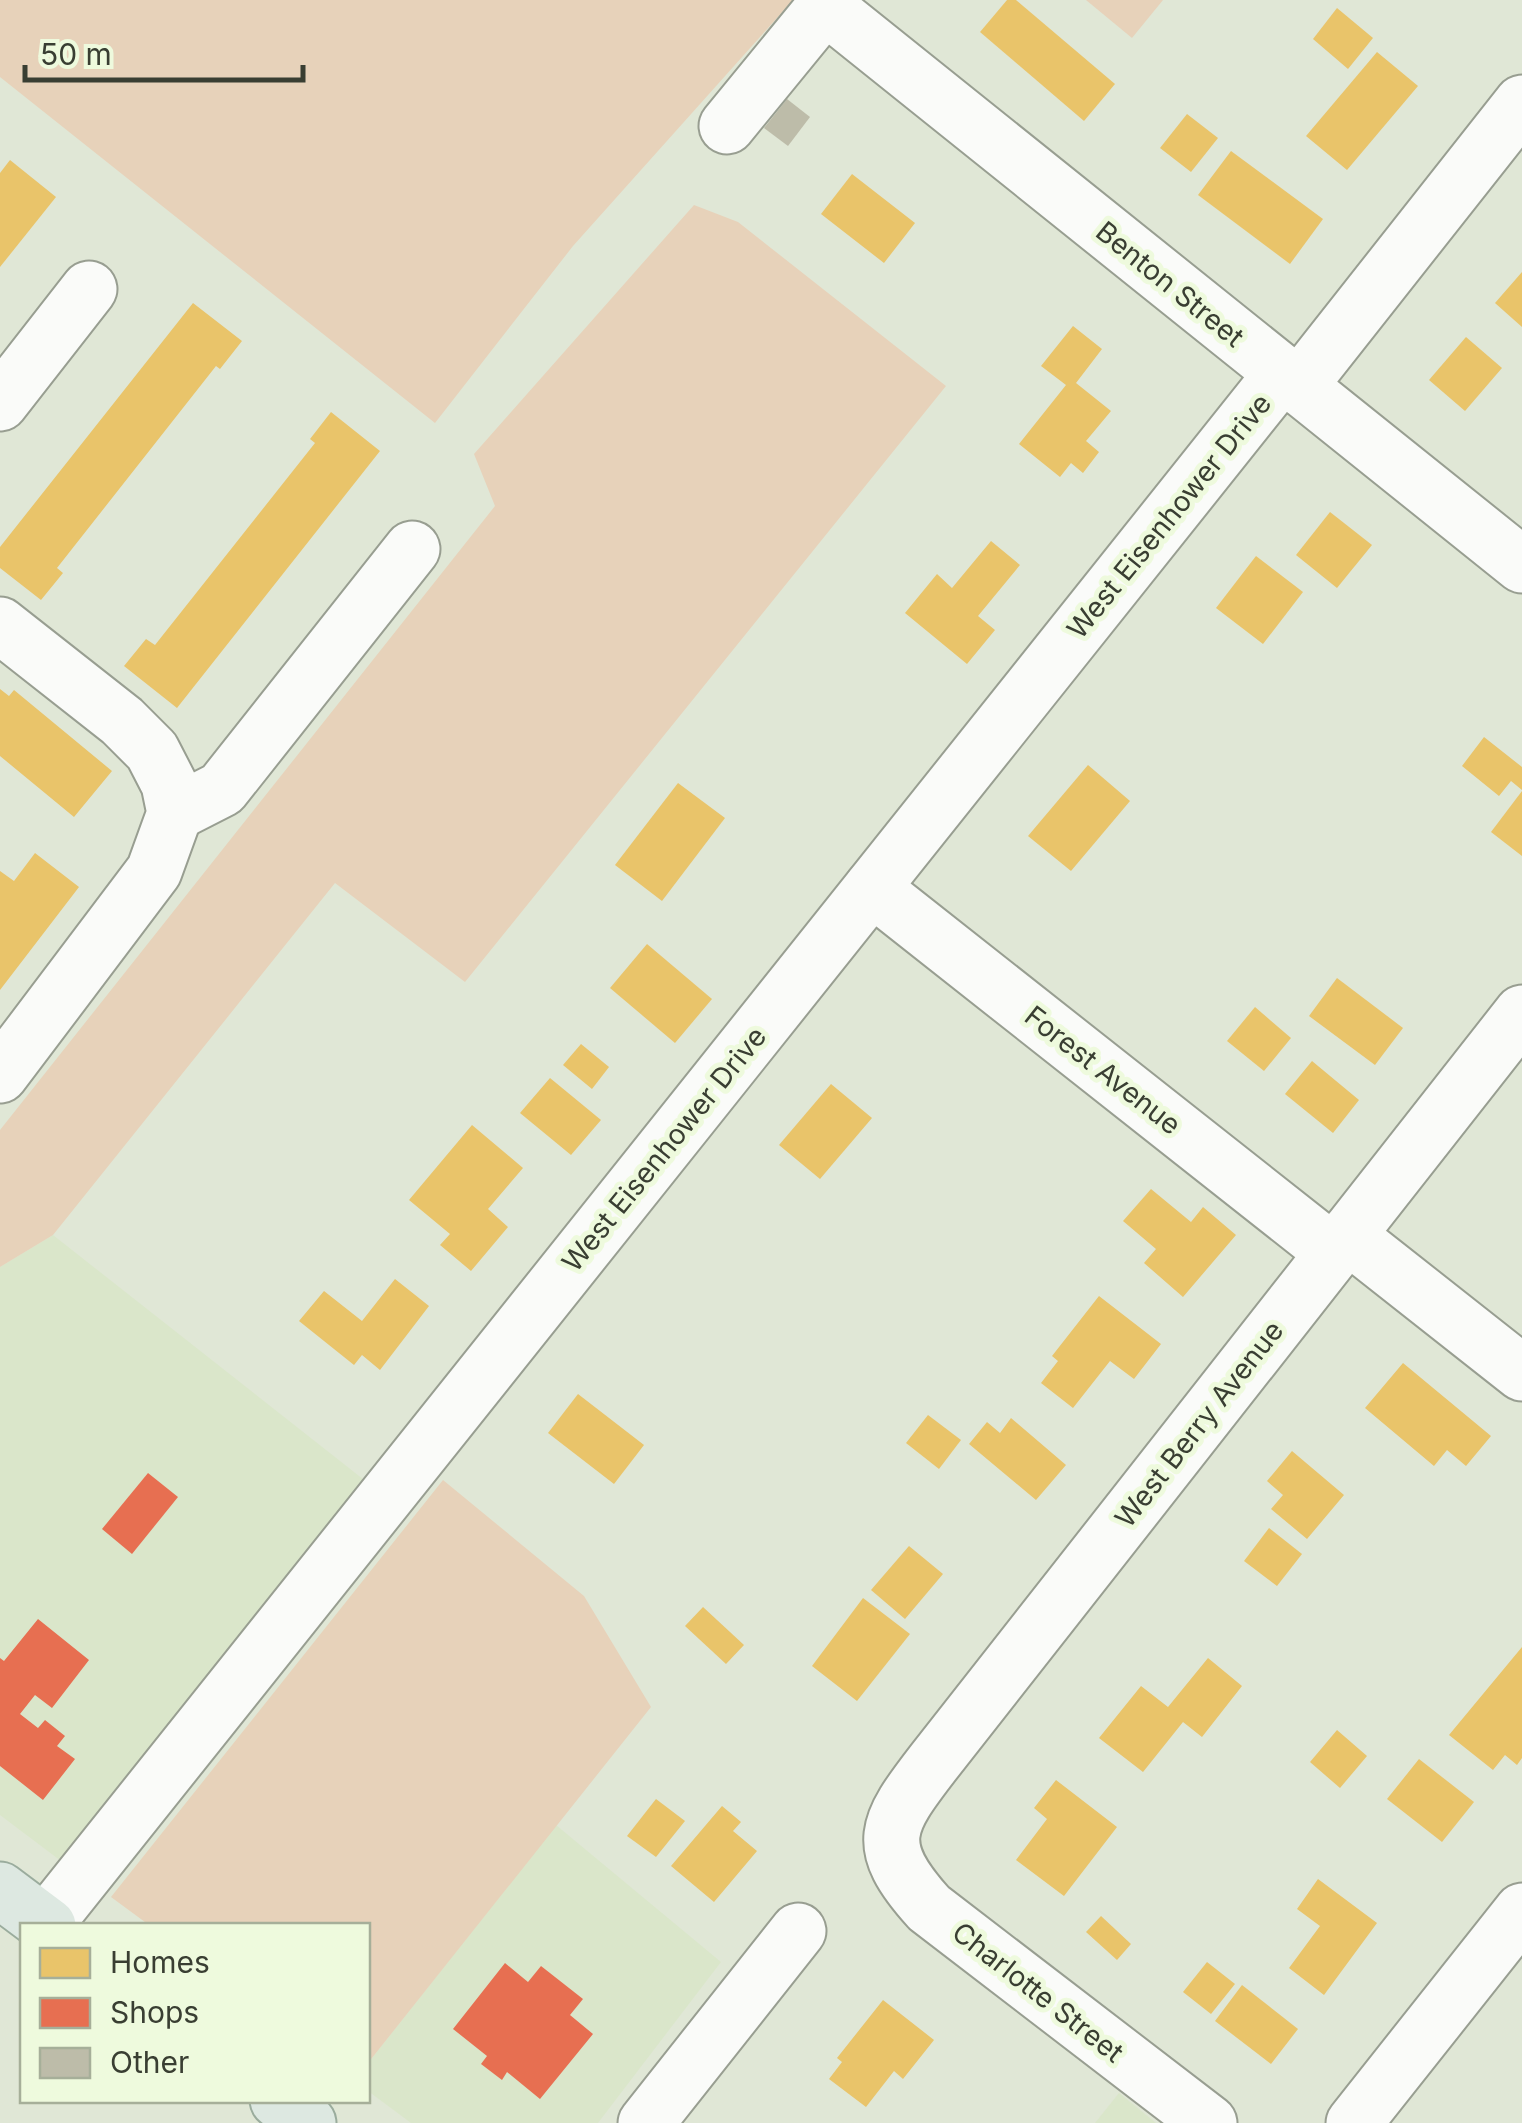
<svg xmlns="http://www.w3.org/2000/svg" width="1522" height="2123" font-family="Inter,sans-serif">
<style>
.built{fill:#dae6ca}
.green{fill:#e7d2ba}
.homes{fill:#e9c46a}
.shops{fill:#e76f51}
.building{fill:#bdbca9}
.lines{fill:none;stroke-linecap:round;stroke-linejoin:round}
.minor-casing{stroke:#989e91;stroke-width:59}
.major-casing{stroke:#9aac9d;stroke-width:59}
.minor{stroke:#fafbf9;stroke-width:55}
.major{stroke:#dde8e1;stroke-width:55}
.labels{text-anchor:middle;stroke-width:10;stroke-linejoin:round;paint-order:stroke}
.street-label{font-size:28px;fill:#393e32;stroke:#eefadd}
</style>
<rect width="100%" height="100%" fill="#e0e7d6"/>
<g class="built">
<polygon points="53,1235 368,1483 61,1861 0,1815 0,1267"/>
<polygon points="556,1825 721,1962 598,2123 411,2123 368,2091 368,2063"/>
<polygon points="1119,2093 1156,2123 1095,2123"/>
</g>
<g class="green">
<polygon points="0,0 793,0 573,246 435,423 0,77"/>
<polygon points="1086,0 1163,0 1132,38"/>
<polygon points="694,205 738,222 946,386 465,982 335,883 53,1235 0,1267 0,1130 495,506 474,454"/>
<polygon points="443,1480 584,1596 651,1707 368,2063 368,1926 149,1925 111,1897"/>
</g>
<g class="homes">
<polygon points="1007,0 1016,0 1115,84 1084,121 980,32"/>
<polygon points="1337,8 1373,38 1348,69 1313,39"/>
<polygon points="1377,52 1418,86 1347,170 1306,136"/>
<polygon points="1187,114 1218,138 1191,172 1160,148"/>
<polygon points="1231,151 1323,219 1290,264 1198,195"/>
<polygon points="10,160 56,197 0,267 0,173"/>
<polygon points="852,174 915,223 884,263 821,214"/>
<polygon points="1522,272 1522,327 1495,303"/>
<polygon points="193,303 242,341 220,369 216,366 57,568 63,573 41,600 0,568 0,547"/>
<polygon points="1073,326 1102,349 1076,383 1111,411 1086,441 1099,452 1083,473 1071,463 1060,477 1019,444 1066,385 1041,366"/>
<polygon points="1466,337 1502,368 1465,411 1429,380"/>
<polygon points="331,412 380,451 177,708 124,666 146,639 155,645 315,443 310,439"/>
<polygon points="1330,512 1372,545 1337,588 1296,555"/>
<polygon points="991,541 1020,565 978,616 995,630 967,664 905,613 937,574 952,588"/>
<polygon points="1256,556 1303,592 1263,644 1216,608"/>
<polygon points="0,689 9,696 14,690 112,771 74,817 0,756"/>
<polygon points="1484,737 1522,767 1522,790 1511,781 1499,796 1462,766"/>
<polygon points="1088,765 1130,801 1071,871 1028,836"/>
<polygon points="678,783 725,818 662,901 615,865"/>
<polygon points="1522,791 1522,856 1491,832"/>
<polygon points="35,853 79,887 0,990 0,871 14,881"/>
<polygon points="647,944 712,999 675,1043 610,988"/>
<polygon points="1337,978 1403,1028 1375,1065 1309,1016"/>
<polygon points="1255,1007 1291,1038 1264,1071 1227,1041"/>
<polygon points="581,1044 609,1067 592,1089 563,1065"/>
<polygon points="1312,1061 1359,1100 1333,1133 1285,1094"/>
<polygon points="550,1078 601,1120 571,1155 520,1113"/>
<polygon points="831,1084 872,1118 820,1179 779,1145"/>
<polygon points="472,1125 523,1168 488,1209 508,1227 471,1271 440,1245 450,1234 409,1200"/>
<polygon points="1151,1189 1191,1222 1203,1207 1236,1235 1183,1297 1144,1263 1156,1249 1123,1221"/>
<polygon points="395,1279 429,1306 380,1370 362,1355 354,1365 299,1321 324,1291 362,1321"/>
<polygon points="1099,1296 1161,1344 1134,1379 1110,1361 1073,1408 1041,1383 1058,1361 1052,1356"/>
<polygon points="1403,1363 1491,1436 1466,1466 1447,1450 1434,1466 1365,1408"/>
<polygon points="578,1394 644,1445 614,1484 548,1433"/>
<polygon points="928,1415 961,1440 939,1469 906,1443"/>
<polygon points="1011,1418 1066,1465 1036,1500 969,1444 987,1422 1000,1433"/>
<polygon points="1292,1451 1344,1495 1307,1539 1271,1509 1283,1495 1267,1481"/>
<polygon points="1269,1528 1302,1554 1277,1586 1244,1561"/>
<polygon points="909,1546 943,1574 905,1619 871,1590"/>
<polygon points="863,1598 910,1634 857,1701 812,1666"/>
<polygon points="703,1607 744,1645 726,1664 685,1626"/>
<polygon points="1522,1647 1522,1758 1517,1765 1505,1755 1493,1770 1449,1735"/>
<polygon points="1208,1658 1242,1686 1202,1737 1183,1722 1143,1772 1099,1738 1141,1686 1168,1707"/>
<polygon points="1337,1730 1367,1756 1340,1788 1310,1762"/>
<polygon points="1419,1759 1474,1802 1442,1842 1387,1799"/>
<polygon points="1056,1780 1117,1827 1064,1896 1016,1860 1047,1819 1034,1808"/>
<polygon points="656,1799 685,1821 656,1857 627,1836"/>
<polygon points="722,1806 741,1822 733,1831 757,1851 714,1902 671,1866"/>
<polygon points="1318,1879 1377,1923 1324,1995 1289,1968 1320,1926 1297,1909"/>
<polygon points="1101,1916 1131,1944 1117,1960 1086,1932"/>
<polygon points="1207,1962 1235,1984 1211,2014 1183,1992"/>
<polygon points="1242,1985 1298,2029 1271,2064 1215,2021"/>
<polygon points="883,2000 934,2040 903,2079 894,2071 866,2107 829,2079 842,2062 837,2058"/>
</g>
<g class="shops">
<polygon points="148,1473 178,1497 132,1554 102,1529"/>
<polygon points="38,1619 89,1660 52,1708 35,1695 20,1714 38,1728 45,1720 65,1736 57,1746 75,1759 43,1800 0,1766 0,1658 4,1661"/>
<polygon points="505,1963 528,1982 541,1966 583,1999 570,2015 593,2034 540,2099 507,2072 502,2080 481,2064 487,2056 453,2029"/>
</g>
<polygon class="building" points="787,99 810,117 788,146 764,128"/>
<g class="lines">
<g class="minor-casing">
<g id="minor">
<polyline points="825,6 1522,565"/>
<polyline points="727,126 830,0"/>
<polyline points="1298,387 1522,103"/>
<polyline points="0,403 89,289"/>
<polyline points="0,625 122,721 152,751 169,784 175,813 154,871 0,1075"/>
<polyline points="175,813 222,789 412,549"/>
<polyline points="872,888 1333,1252"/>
<polyline points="1347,1235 1522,1373"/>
<polyline points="45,1924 1282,374"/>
<polyline points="646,2123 798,1931"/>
<path d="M1209,2123L929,1908C872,1845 886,1824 933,1763L1522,1013"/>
<polyline points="1354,2123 1522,1911"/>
</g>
</g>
<g class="major-casing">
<g id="major">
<polyline points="0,1890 48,1926"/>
<polyline points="278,2100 308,2123"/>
</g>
</g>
<use href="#minor" class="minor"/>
<use href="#major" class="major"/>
</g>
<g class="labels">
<g class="street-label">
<text transform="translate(1170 284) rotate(39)" y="10">Benton Street</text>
<text transform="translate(1169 516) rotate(-51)" y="10">West Eisenhower Drive</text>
<text transform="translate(1103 1070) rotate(38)" y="10">Forest Avenue</text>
<text transform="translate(664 1149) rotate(-51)" y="10">West Eisenhower Drive</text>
<text transform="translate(1199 1424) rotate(-52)" y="10">West Berry Avenue</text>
<text transform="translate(1038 1992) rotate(38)" y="10">Charlotte Street</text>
</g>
</g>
<rect x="20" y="1923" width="350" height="180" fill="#eefadd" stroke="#a6af99" stroke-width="2.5"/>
<rect x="40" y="1948" width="50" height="30" fill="#e9c46a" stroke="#a6af99" stroke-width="2.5"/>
<text x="110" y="1973" font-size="30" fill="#393e32">Homes</text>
<rect x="40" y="1998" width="50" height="30" fill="#e76f51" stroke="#a6af99" stroke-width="2.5"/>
<text x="110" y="2023" font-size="30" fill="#393e32">Shops</text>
<rect x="40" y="2048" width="50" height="30" fill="#bdbca9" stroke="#a6af99" stroke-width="2.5"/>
<text x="110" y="2073" font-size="30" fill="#393e32">Other</text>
<path d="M25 65v15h278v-15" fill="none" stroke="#393e32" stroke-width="5"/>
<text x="40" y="65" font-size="30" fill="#393e32" stroke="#eefadd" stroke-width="8" paint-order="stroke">50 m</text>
</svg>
